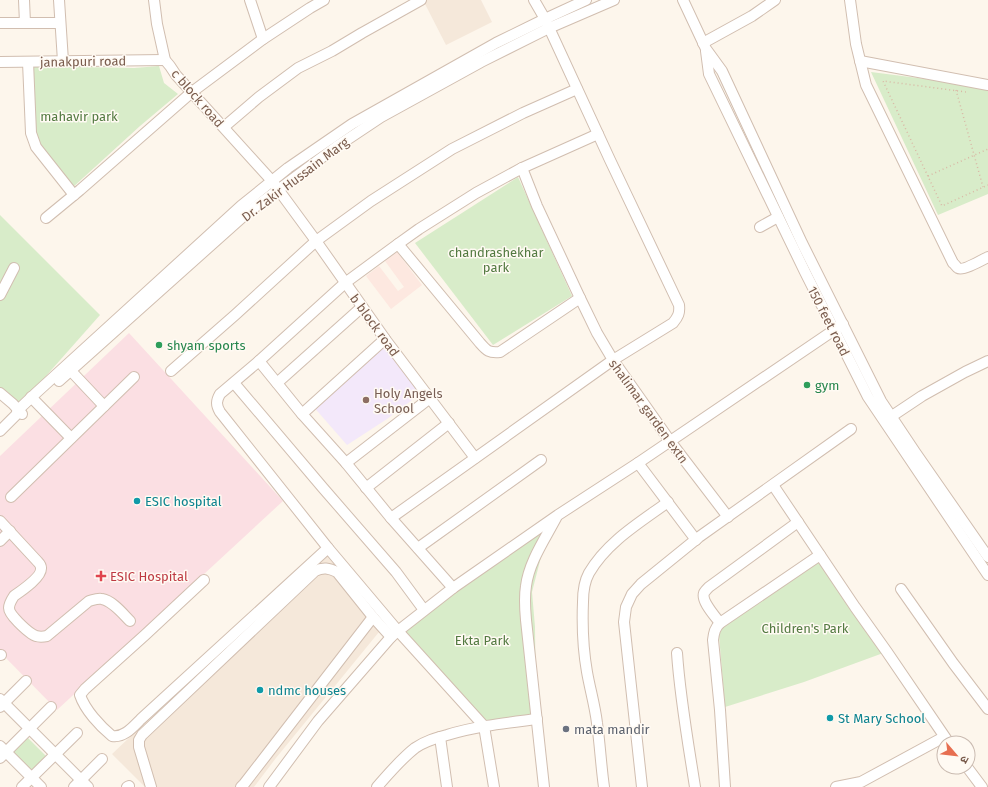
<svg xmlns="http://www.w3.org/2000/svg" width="988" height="787" font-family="'Fira Sans','Noto Sans Devanagari',sans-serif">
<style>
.residential{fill:#f5e8da}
.commercial{fill:#fde8e0}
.education{fill:#f3e8fa}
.medical{fill:#fbdfe3}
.green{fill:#d8ecc9}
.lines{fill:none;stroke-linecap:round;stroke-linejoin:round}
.minor-casing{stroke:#d1beb0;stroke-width:12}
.path{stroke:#d9b8a5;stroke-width:1.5;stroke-dasharray:1 3;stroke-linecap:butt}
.minor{stroke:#fff;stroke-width:10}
.leisure-dot{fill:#2e9e5b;stroke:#fffaf3;stroke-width:1.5}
.education-dot{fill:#8d6e63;stroke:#fffaf3;stroke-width:1.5}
.culture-dot{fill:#0f9aa8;stroke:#fffaf3;stroke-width:1.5}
.health-dot{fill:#e0444e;stroke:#fffaf3;stroke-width:1.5}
.worship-dot{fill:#6b7280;stroke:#fffaf3;stroke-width:1.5}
.labels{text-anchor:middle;stroke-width:3;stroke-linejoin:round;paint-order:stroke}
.street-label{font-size:13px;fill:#7a5c4d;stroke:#fffaf3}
.park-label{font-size:13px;fill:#537a41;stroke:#fffaf3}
.leisure-label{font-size:13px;fill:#27864d;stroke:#fffaf3;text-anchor:start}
.education-label{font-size:13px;fill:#785e54;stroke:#fffaf3;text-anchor:start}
.culture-label{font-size:13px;fill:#0d838f;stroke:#fffaf3;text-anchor:start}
.health-label{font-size:13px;fill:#be3a42;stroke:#fffaf3;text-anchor:start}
.worship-label{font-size:13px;fill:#5b616d;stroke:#fffaf3;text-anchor:start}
</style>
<rect width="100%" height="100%" fill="#fdf6ec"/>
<g class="residential">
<polygon points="423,0 481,0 492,22 446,45"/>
<polygon points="330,550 388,621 276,758 254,787 145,787 112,754 251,622"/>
</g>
<polygon class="commercial" points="397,252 422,285 391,309 366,276 379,266 398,291 404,287 385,261"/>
<polygon class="education" points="384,347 420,394 387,419 347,445 312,405"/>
<polygon class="medical" points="129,333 283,501 57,710 0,652 0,456"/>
<g class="green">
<polygon points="28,66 134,68 159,66 164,83 178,94 140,126 72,188 30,140"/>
<polygon points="871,72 988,87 988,194 938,215"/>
<polygon points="518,177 572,296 493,345 415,243"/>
<polygon points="0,215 100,315 30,394 12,408 0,398"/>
<polygon points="549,526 532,592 535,627 536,724 489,727 400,631"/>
<polygon points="820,555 886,652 804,682 725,707 719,635 718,627"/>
<polygon points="28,738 48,758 30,775 10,755"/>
</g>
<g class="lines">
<g class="minor-casing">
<g id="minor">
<polyline points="24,0 25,23"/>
<polyline points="59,0 63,61"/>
<polyline points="154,0 157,24 165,60 170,66 176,75 272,181 316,241 385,339 475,458"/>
<polyline points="250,0 263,39"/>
<polyline points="683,0 706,49 722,71 802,243 881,401 915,452 988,557"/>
<path d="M850,0L856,44L866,85L953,263C955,264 956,267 958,268C963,271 982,260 988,257"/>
<polyline points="0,23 60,23"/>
<polyline points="703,43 752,16 775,0"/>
<polyline points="706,51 709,74 805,272 868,397 988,575"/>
<polyline points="860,61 988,85"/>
<polyline points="0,62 165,60"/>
<polyline points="28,62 31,133 36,147 74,195"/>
<polyline points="224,127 259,97 298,68 332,51 362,33 421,0"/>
<polyline points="522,168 537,206 580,298 597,333 613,360 670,441 728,517"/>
<polyline points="46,218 80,190 192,92 263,39 310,8 324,0"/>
<polyline points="760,227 778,217"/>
<path d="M398,244L480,343C487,351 489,353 500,352L580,298"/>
<polyline points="0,295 14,268"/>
<polyline points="259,361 302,414 346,463 391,518 453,588"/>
<polyline points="71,371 104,406"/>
<polyline points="171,371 235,315 316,241 371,201 452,149 523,113 577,89"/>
<polyline points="59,381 247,213 336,147 381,117 481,62 549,28 614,0"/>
<polyline points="234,383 323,488 396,572 424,610"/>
<polyline points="277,383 362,307"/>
<polyline points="0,393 13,404 22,414"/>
<polyline points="31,397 71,438"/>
<polyline points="302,414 385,339"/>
<polyline points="886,420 922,396 965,372 988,361"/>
<polyline points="0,431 16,415 18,410 36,393 241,206 288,168 352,124 496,43 545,19 586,0"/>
<polyline points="346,463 430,398"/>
<polyline points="638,463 696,540"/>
<polyline points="773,485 855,607 887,652 949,743"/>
<polyline points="366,488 449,423"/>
<polyline points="11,497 134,377"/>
<path d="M391,518L613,360L673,323C678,317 680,313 679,305L610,160L545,19L534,0"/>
<path d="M0,521L38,562C40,564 41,566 41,568C42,577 21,591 14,596C12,599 9,604 9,608C9,615 26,630 32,634C36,637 42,637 47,636L89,601C93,600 98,598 102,599C113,601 123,614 130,621"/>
<polyline points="0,541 10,531"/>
<polyline points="418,548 541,460"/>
<path d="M204,580L145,635L85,689L80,695C85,710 100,726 112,736C124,738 133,727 141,719L328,548"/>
<polyline points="901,589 953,663 988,709"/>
<path d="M720,623C715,616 701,601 704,593C705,591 707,589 709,587L798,522"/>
<path d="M677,653C680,698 688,742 695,787"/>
<polyline points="0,655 1,655"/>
<polyline points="0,699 88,787"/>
<polyline points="0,707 26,681"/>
<polyline points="440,737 447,787"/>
<polyline points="0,746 41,787"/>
<polyline points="0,758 51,707"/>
<polyline points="967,767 982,787"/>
<polyline points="22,787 77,733"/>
<polyline points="74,787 102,759"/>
<polyline points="127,787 129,786"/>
<path d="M151,787L139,747V740L142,735L315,571C323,567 329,568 337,572L373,617L391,637"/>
<polyline points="241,787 244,784 373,617"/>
<polyline points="269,787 318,721 391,637 398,631 453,588 558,515 638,463 843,324"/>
<path d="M377,787C389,773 401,759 415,748C425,741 436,738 447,735C476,726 506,723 537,719"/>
<path d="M494,787L484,726L398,631L328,548L220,412C216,405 216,401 220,394L259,361L345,283L398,244L419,229L476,193L522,168L598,134"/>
<path d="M544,787L526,620C525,609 524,598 526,586C529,562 545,539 556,518"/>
<path d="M604,787C601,766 600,744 597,723C595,706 590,689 587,672C583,649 582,626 583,602C583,592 584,582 589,573C607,542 639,523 668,502"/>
<polyline points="642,787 624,622 626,607 632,594 641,584 699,537 851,429"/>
<path d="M725,787L720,710L713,640C714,632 715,628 720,623L820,555"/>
<polyline points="836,787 861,782 944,737"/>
</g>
</g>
<g class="path">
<polyline points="956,90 983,187"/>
<polyline points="966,92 883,81 942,206 988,185"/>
<polyline points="928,176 988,149"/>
</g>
<use href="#minor" class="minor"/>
</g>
<g class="leisure-dot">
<circle cx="159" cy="345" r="4"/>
<circle cx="807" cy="385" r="4"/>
</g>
<circle class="education-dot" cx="366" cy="400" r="4"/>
<g class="culture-dot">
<circle cx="137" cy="501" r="4"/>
<circle cx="260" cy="690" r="4"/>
<circle cx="830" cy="718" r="4"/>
</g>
<path class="health-dot" d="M99 570h4v4h4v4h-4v4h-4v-4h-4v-4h4z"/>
<circle class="worship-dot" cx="566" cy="729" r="4"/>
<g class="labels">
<g class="street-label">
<text transform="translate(83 61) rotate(-1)" y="5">janakpuri road</text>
<text transform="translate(198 98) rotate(49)" y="5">c block road</text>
<text transform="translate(295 179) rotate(-37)" y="5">Dr. Zakir Hussain Marg</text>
<text transform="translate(829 321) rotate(63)" y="5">150 feet road</text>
<text transform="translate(375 325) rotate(54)" y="5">b block road</text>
<text transform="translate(649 411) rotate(54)" y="5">shalimar garden extn</text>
</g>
<g class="park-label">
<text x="79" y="121">mahavir park</text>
<text x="496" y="257">chandrashekhar<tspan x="496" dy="15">park</tspan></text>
<text x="805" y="633">Children's Park</text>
<text x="482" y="645">Ekta Park</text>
</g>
<g class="leisure-label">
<text x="167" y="350">shyam sports</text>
<text x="815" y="390">gym</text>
</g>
<g class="education-label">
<text x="374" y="398">Holy Angels<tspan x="374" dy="15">School</tspan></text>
</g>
<g class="culture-label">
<text x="145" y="506">ESIC hospital</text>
<text x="268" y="695">ndmc houses</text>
<text x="838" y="723">St Mary School</text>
</g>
<g class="health-label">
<text x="110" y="581">ESIC Hospital</text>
</g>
<g class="worship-label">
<text x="574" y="734">mata mandir</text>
</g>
</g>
<g transform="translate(956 755) rotate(118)"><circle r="19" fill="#fffaf3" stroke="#cabbb1"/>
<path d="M0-3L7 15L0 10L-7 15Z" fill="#e76f51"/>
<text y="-6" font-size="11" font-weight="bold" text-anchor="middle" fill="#7a5c4d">उ</text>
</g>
</svg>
